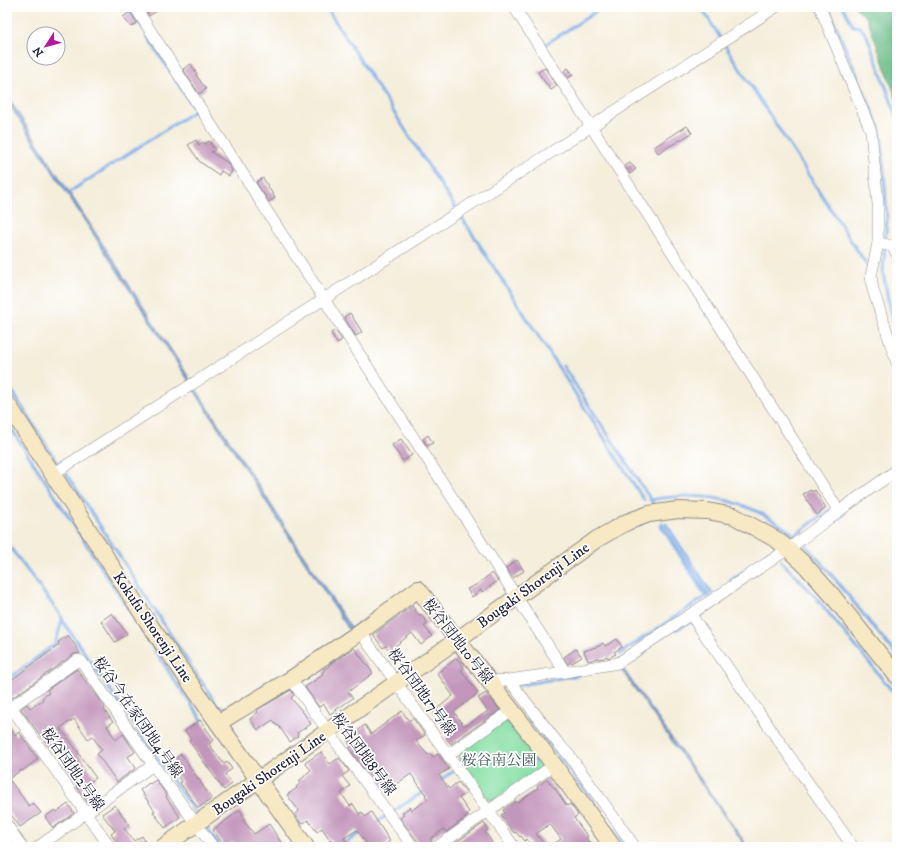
<svg xmlns="http://www.w3.org/2000/svg" width="904" height="854" font-family="'IM FELL DW Pica','Noto Serif JP',serif">
<style>
.green{fill:#85dfa4;stroke:#548070}
.forest{fill:#6cbe8a;stroke:#477062}
.water{fill:#7faee9;stroke:#506892}
.lines{fill:none;stroke-linecap:round;stroke-linejoin:round}
.stream{stroke:#7faee9;stroke-width:3}
.building{fill:#c396bb}
.street-casing{stroke:#8b888b;stroke-width:12}
.secondary-casing{stroke:#8b888b;stroke-width:18}
.street{stroke:#fff;stroke-width:11}
.secondary{stroke:#f7e9c3;stroke-width:16}
.labels{text-anchor:middle;stroke-width:3.5;stroke-linejoin:round;paint-order:stroke}
.street-label{font-size:15px;fill:#22223b;stroke:#fff}
.park-label{font-size:15px;fill:#405b5a;stroke:#fff}
</style>
<rect width="100%" height="100%" fill="#fff"/>
<filter id="ink" filterUnits="userSpaceOnUse"><feTurbulence type="fractalNoise" baseFrequency=".025" numOctaves="2"/><feDisplacementMap in="SourceGraphic" scale="8" xChannelSelector="R" yChannelSelector="G"/><feConvolveMatrix kernelMatrix="1 2 1 2 8 2 1 2 1" color-interpolation-filters="sRGB"/></filter>
<filter id="wash" filterUnits="userSpaceOnUse"><feTurbulence type="fractalNoise" baseFrequency=".012" numOctaves="4" result="noise"/><feDisplacementMap in="SourceGraphic" scale="16" xChannelSelector="R" yChannelSelector="G"/><feGaussianBlur stdDeviation="0.9" result="paint"/><feColorMatrix in="noise" values="0 0 0 0 0 0 0 0 0 0 0 0 0 0 0 0 0 1.4 0 .05"/><feComposite in="paint" operator="in"/></filter>
<g filter="url(#wash)">
<rect width="100%" height="100%" fill="#f4eedb"/>
<polygon class="green" points="510,715 546,764 494,800 488,800 456,753"/>
<polygon class="forest" points="855,7 897,7 897,101 867,18"/>
<g class="water">
<path d="M7,96L190,379L192,381L196,389L351,628L408,589L349,630L194,390C191,387 189,384 188,380L7,101Z"/>
<polygon points="622,667 748,847 746,847 620,668"/>
</g>
<g class="lines">
<g class="stream">
<polyline points="128,7 143,29"/>
<polyline points="326,7 644,500"/>
<polyline points="701,7 721,39"/>
<polyline points="828,7 879,127 882,142 887,218 883,272 890,310 897,332"/>
<polyline points="843,7 853,26 860,27 867,36 897,117"/>
<polyline points="146,34 151,42 195,110"/>
<polyline points="724,44 868,267 869,267"/>
<polyline points="543,46 603,7"/>
<polyline points="71,191 196,110"/>
<polyline points="563,366 653,503"/>
<polyline points="7,383 59,465"/>
<polyline points="7,422 173,678 202,720"/>
<polyline points="891,467 897,463"/>
<polyline points="66,473 189,663 218,706 230,709"/>
<path d="M650,500C696,492 736,496 776,522C782,526 788,530 794,535"/>
<polyline points="662,524 709,596"/>
<polyline points="666,524 712,594"/>
<polyline points="661,526 705,595"/>
<polyline points="792,537 830,510"/>
<polyline points="806,542 806,546 826,568 897,656"/>
<polyline points="7,543 61,616 64,623 198,817"/>
<polyline points="806,543 845,514"/>
<polyline points="781,561 813,594 897,697"/>
<polyline points="730,581 773,551"/>
<polyline points="676,630 690,622 692,624"/>
<polyline points="476,652 497,677"/>
<polyline points="620,654 625,650 705,597 709,596"/>
<polyline points="618,668 622,667 647,650"/>
<polyline points="7,680 55,644 62,621"/>
<polyline points="520,685 579,675"/>
<polyline points="528,718 590,796 626,847"/>
<polyline points="439,781 470,760 543,761"/>
<polyline points="374,824 426,790"/>
<polyline points="204,825 220,847"/>
<polyline points="339,847 363,831"/>
</g>
</g>
<g id="blocks">
<g class="building">
<polygon points="143,7 163,7 149,16"/>
<polygon points="130,12 137,23 131,27 123,17"/>
<polygon points="191,64 197,74 196,75 206,89 199,94 183,69"/>
<polygon points="545,68 557,86 551,90 547,84 546,84 538,72"/>
<polygon points="568,68 573,75 568,78 564,71"/>
<polygon points="687,126 692,133 658,153 654,147"/>
<polygon points="196,140 199,145 203,142 205,144 209,141 215,150 211,152 228,163 232,171 229,176 221,171 219,175 200,162 188,145"/>
<polygon points="630,163 636,169 630,174 625,166"/>
<polygon points="263,178 275,198 269,202 256,182"/>
<polygon points="350,313 362,332 356,336 344,317"/>
<polygon points="335,330 342,340 337,343 331,333"/>
<polygon points="428,435 433,443 427,446 423,439"/>
<polygon points="401,439 412,455 403,461 392,445"/>
<polygon points="811,490 812,492 815,490 826,508 817,515 803,494"/>
<polygon points="517,560 524,571 513,578 506,568"/>
<polygon points="492,573 498,581 482,592 481,590 472,597 467,589 476,585"/>
<polygon points="412,606 419,615 421,614 428,624 424,626 432,636 421,645 412,633 390,650 386,646 383,648 373,635"/>
<polygon points="112,613 127,634 115,642 101,621"/>
<polygon points="68,635 80,653 74,654 12,698 7,692 7,683 59,645 58,642"/>
<polygon points="617,639 622,647 614,652 616,654 608,658 607,656 604,658 598,659 598,658 588,661 584,651 599,646 603,643 605,646"/>
<polygon points="354,648 373,673 348,692 353,698 330,714 324,704 319,707 305,687 323,675 322,673 324,671 324,669 329,666 329,665"/>
<polygon points="576,649 582,657 572,663 571,662 568,664 564,657"/>
<polygon points="457,658 464,668 461,670 478,693 454,712 464,726 466,724 467,725 488,711 478,698 486,693 500,710 451,744 446,738 450,735 433,712 453,696 437,673"/>
<polygon points="77,669 105,708 104,709 113,722 107,726 116,740 123,734 135,752 128,757 136,768 117,782 97,754 102,750 92,736 88,739 74,719 60,728 79,753 78,753 96,778 90,782 94,787 93,788 96,792 93,793 96,797 88,803 76,786 78,784 68,769 70,768 68,765 69,764 52,745 49,747 21,709 27,704 30,708 43,700 42,698 49,693 47,690"/>
<polygon points="291,690 294,695 291,698 303,712 311,724 297,733 298,736 290,742 278,725 277,726 273,720 258,730 250,719 258,712 257,710"/>
<polygon points="402,711 409,721 413,718 425,735 416,741 426,753 428,755 430,753 433,757 438,754 449,769 439,775 449,789 458,782 467,793 459,798 469,812 467,814 468,816 446,832 444,829 430,839 432,842 430,847 420,847 419,843 400,818 404,815 402,813 410,807 412,810 428,799 425,796 426,795 411,774 386,791 375,775 373,776 367,767 364,769 349,748 352,747 348,742 350,742 348,738 365,725 371,734"/>
<polygon points="200,720 214,740 209,744 224,764 227,762 232,769 225,774 232,784 224,790 189,741 191,739 185,731"/>
<polygon points="7,723 15,735 19,732 38,759 22,771 21,770 9,779 29,806 33,803 41,813 20,827 7,809"/>
<polygon points="321,752 330,764 339,758 349,771 342,776 350,786 341,793 350,806 353,804 359,814 362,812 365,817 371,812 390,841 382,847 369,847 357,830 344,838 349,847 336,847 331,839 330,840 322,828 317,832 308,820 302,824 295,814 299,811 287,795 297,788 296,787 301,783 299,781 305,776 305,775 311,770 305,763"/>
<polygon points="181,754 212,799 198,808 180,783 182,782 168,764"/>
<polygon points="547,779 553,787 554,787 567,806 570,804 578,815 574,818 588,837 586,838 593,847 549,847 561,839 550,824 536,834 546,847 532,847 527,839 525,841 521,836 520,837 516,832 514,833 501,815 505,813 503,810 516,801 517,803 538,788 537,786"/>
<polygon points="156,780 167,796 166,797 180,817 165,828 153,812 155,811 140,790 149,783 150,784"/>
<polygon points="68,804 74,813 53,828 45,817 55,810 57,812"/>
<polygon points="115,805 129,825 124,828 134,841 142,836 146,843 140,847 120,847 111,834 115,831 102,814"/>
<polygon points="240,810 245,819 243,820 254,834 269,824 284,847 236,847 233,842 226,847 225,847 213,830"/>
<polygon points="484,823 488,829 485,832 492,842 485,847 457,847 455,843"/>
</g>
</g>
</g>
<g filter="url(#ink)">
<use href="#blocks" fill-opacity="0" stroke="#8b888b" stroke-width="1"/>
<g class="lines">
<g class="street-casing">
<g id="street">
<polyline points="135,7 565,672"/>
<polyline points="514,7 839,511"/>
<polyline points="820,7 871,131 878,204 878,243 871,276 873,290 897,363"/>
<polyline points="878,243 892,246 897,254"/>
<polyline points="53,474 776,7"/>
<polyline points="691,615 853,847"/>
<polyline points="360,632 514,847"/>
<polyline points="291,679 328,731 413,847"/>
<polyline points="509,680 557,742 569,755 635,847"/>
<polyline points="489,681 509,680 565,672 618,663 788,549 839,511 897,470"/>
<polyline points="11,707 110,847"/>
<polyline points="7,710 78,660 82,662 153,765 213,847"/>
<polyline points="448,755 512,710"/>
<polyline points="7,825 22,847"/>
<polyline points="38,847 153,765"/>
<polyline points="437,847 554,765"/>
</g>
</g>
<g class="secondary-casing">
<g id="secondary">
<polyline points="7,403 147,621 218,723 306,847"/>
<polyline points="218,723 291,679 360,632 418,589 554,765 613,847"/>
<polyline points="163,847 457,640 597,539 627,522 649,514 678,510 707,511 734,516 777,540 788,549 805,565 831,594 897,676"/>
</g>
</g>
<use href="#street" class="street"/>
<use href="#secondary" class="secondary"/>
</g>
</g>
<g class="labels">
<g class="street-label">
<text transform="translate(533 585) rotate(-36)" y="5">Bougaki Shorenji Line</text>
<text transform="translate(153 627) rotate(56)" y="5">Kokufu Shorenji Line</text>
<text transform="translate(458 641) rotate(52)" y="5">桜谷団地10号線</text>
<text transform="translate(422 692) rotate(54)" y="5">桜谷団地17号線</text>
<text transform="translate(138 717) rotate(55)" y="5">桜谷今在家団地4号線</text>
<text transform="translate(364 754) rotate(54)" y="5">桜谷団地8号線</text>
<text transform="translate(73 769) rotate(55)" y="5">桜谷団地2号線</text>
<text transform="translate(269 773) rotate(-35)" y="5">Bougaki Shorenji Line</text>
</g>
<g class="park-label">
<text x="499" y="765">桜谷南公園</text>
</g>
</g>
<rect width="904" height="854" fill="none" stroke="#fff" stroke-width="24"/>
<g transform="translate(46 46) rotate(234)"><circle r="19" fill="#ffffff" stroke="#a7a7b1"/>
<path d="M0-3L7 15L0 10L-7 15Z" fill="#b5179e"/>
<text y="-6" font-size="11" font-weight="bold" text-anchor="middle" fill="#22223b">N</text>
</g>
</svg>
